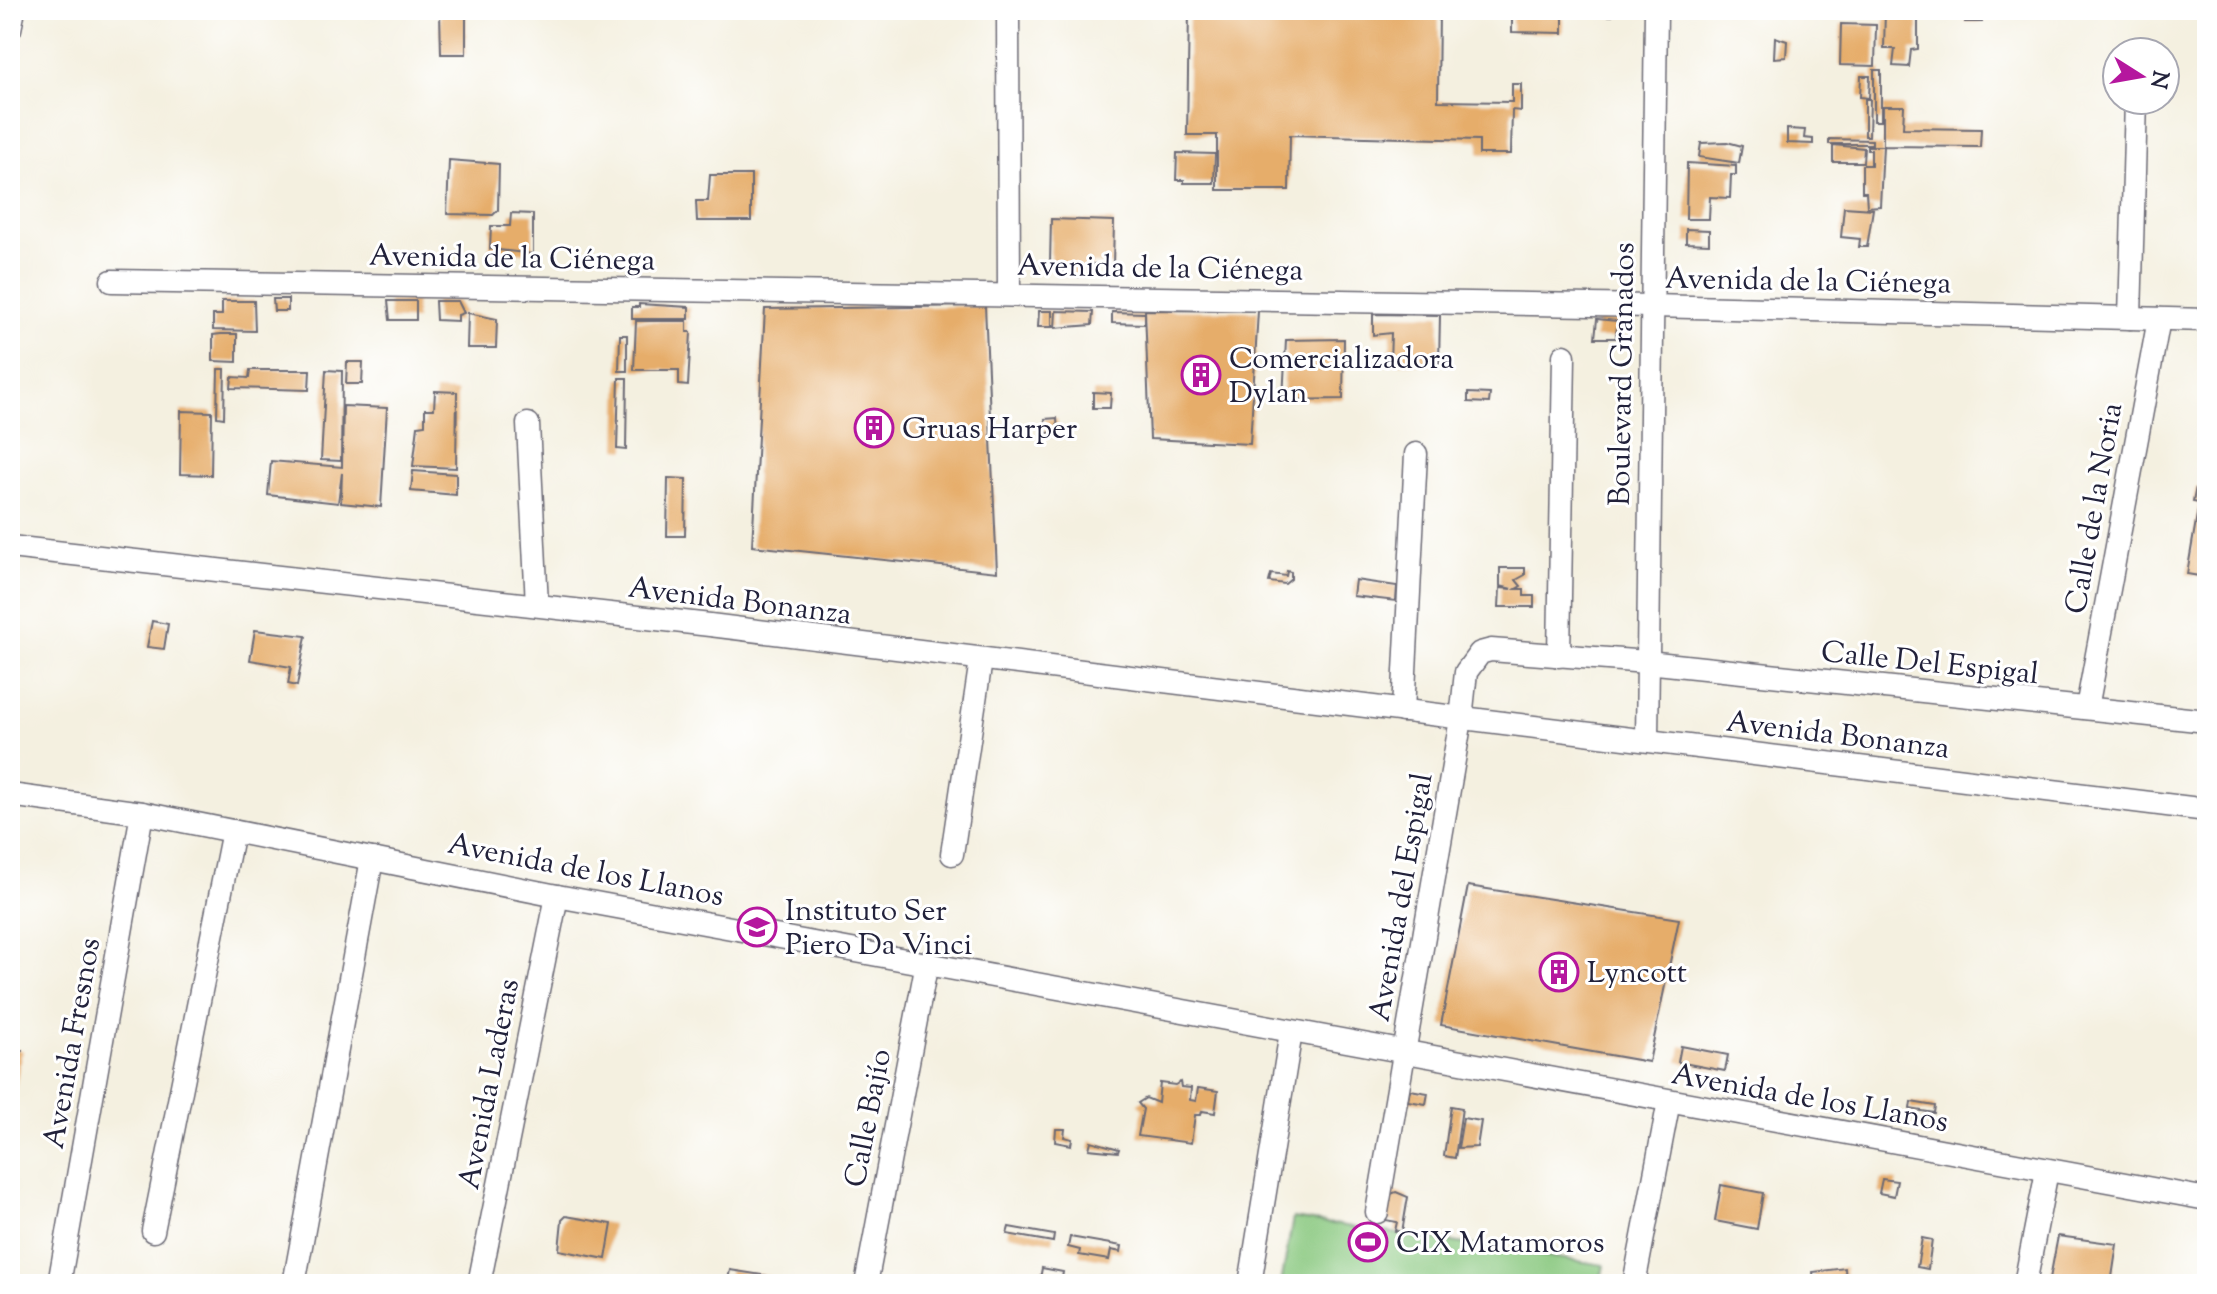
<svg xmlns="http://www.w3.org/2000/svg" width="2217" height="1294" font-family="'Sorts Mill Goudy',serif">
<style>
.green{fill:#89c87f;stroke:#56755d;stroke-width:2}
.building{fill:#e6ad6b}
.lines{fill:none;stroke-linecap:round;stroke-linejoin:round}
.minor-casing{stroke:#6c6a75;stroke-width:25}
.minor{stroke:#fff;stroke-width:22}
.labels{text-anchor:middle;stroke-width:6;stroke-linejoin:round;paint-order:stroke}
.street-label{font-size:30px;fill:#22223b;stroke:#fff}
.poi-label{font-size:30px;fill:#22223b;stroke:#fff;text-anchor:start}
</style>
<rect width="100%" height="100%" fill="#fff"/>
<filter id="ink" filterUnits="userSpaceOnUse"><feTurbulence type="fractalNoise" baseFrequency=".0125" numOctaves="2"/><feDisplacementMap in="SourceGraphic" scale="16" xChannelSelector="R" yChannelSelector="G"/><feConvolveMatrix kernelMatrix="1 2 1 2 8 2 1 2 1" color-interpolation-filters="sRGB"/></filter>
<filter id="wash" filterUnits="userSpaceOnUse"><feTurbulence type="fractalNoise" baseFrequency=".006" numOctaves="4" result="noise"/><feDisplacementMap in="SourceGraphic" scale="32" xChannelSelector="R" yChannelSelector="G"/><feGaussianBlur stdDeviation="1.8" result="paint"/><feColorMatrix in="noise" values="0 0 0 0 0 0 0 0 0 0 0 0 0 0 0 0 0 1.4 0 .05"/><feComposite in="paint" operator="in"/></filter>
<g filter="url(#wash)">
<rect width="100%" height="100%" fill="#f4f0e0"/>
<polygon class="green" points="1293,1218 1604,1265 1600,1284 1281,1284"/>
<g id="blocks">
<g class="building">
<polygon points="1189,10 1439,10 1438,101 1512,102 1512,84 1521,84 1521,111 1512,110 1511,154 1479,154 1479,140 1290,135 1289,190 1217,190 1217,135 1187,135"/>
<polygon points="1512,10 1563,10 1563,33 1512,32"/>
<polygon points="1572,10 1612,10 1612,16 1572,14"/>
<polygon points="1885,10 1918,10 1918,49 1911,50 1909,67 1893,66 1895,49 1884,49"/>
<polygon points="1965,10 1983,10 1982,22 1965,22"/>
<polygon points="440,11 466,11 466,54 441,54"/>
<polygon points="1841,24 1876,25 1875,66 1840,65"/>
<polygon points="1775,37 1787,41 1786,57 1774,58"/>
<rect x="1874" y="70" width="7" height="51"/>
<polygon points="1861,76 1870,76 1869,98 1860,97"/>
<polygon points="1865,99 1870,99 1869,136 1865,136"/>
<polygon points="1883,106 1904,106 1903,128 1981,129 1980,147 1883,146 1880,206 1867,207 1866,192 1862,192 1862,165 1871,165 1871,150 1867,150 1867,146 1883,146"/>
<polygon points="1787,129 1805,130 1804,138 1813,139 1813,144 1787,143"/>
<polygon points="1829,139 1872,140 1872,144 1829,144"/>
<polygon points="1727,142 1742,146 1739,163 1699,157 1701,143"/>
<polygon points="1833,145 1864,148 1863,162 1833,162"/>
<polygon points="1177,153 1215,154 1214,183 1184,183 1184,180 1176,180"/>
<polygon points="449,160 499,164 498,210 493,215 447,214"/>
<polygon points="1687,163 1736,166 1736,175 1731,175 1730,198 1710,197 1709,219 1686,219"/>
<polygon points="710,175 751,175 751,221 697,221 696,201 708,201"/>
<polygon points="1844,207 1873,209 1867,247 1859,247 1860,239 1841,237"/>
<polygon points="511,213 533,214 533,254 490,249 491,226 510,226"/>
<polygon points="1051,219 1114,221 1113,265 1092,264 1092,277 1064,276 1065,264 1050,263"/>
<polygon points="1686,229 1709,230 1709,244 1686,243"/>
<polygon points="273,299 288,299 288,311 274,311"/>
<polygon points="222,301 254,301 255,331 213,330 213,315 222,315"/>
<polygon points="388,301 416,301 416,320 390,320"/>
<polygon points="435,301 458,301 464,313 458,315 458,321 436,320"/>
<polygon points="639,304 689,307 689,319 632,319 632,307 639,307"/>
<polygon points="985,306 997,572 752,546 765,309"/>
<polygon points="1145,310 1258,311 1250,444 1150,439"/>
<polygon points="1039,311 1052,311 1052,327 1038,327"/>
<polygon points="1056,311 1093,312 1092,325 1055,328"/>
<polygon points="1112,312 1145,313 1145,324 1112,323"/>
<polygon points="468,313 497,319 496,348 467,348"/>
<polygon points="1373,314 1440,315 1439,364 1390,363 1391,333 1373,335"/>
<polygon points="1597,319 1617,321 1616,338 1595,338"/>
<polygon points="636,321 687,321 687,332 691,332 688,386 679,385 679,370 634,370"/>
<polygon points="221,334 237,334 237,362 213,361 213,335"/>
<polygon points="620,335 627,335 627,371 619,371"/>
<polygon points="1344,339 1343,399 1283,400 1286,340"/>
<polygon points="347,362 363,362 362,384 346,384"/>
<polygon points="218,369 225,369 224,418 217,417"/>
<polygon points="250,370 310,370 309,390 231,388 232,377 249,378"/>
<polygon points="326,370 342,371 341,461 321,460"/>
<polygon points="619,378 627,378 626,450 617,449"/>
<polygon points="435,391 457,392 456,468 413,466 418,426 425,425 425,409 434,409"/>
<polygon points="1093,392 1111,393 1110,408 1093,408"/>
<polygon points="1468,393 1490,394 1489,403 1468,402"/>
<polygon points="343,406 387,408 381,507 341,503 342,473 338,503 268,495 271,461 342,467"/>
<polygon points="181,411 212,412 211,475 180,474"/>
<polygon points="1057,418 1058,432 1046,433 1045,419"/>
<polygon points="2205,467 2207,467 2205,577 2187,574 2199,503 2193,502 2196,487 2202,489"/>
<polygon points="413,471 456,474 456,495 411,491"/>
<polygon points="668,478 686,479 685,536 667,536"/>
<polygon points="1500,568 1525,568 1525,575 1516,580 1521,586 1516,589 1524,589 1524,596 1534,596 1534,607 1499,607 1500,588 1512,589 1500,586"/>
<polygon points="1287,571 1291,572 1291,579 1285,584 1269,582 1271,574 1286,576"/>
<polygon points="1355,580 1397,586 1396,601 1353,596"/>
<polygon points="152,621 168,624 164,649 147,647"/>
<polygon points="255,630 306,636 297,686 288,684 291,667 250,660"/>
<polygon points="1468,886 1679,919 1649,1062 1441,1025"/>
<polygon points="1681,1046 1728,1055 1725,1071 1678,1062"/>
<polygon points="10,1048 22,1050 12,1108 10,1108"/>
<polygon points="1180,1082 1181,1087 1191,1088 1190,1100 1196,1101 1198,1088 1218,1091 1215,1113 1202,1111 1201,1115 1195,1115 1191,1143 1138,1136 1143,1109 1138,1103 1146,1098 1158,1103 1160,1083 1175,1085"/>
<polygon points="1410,1090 1428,1093 1426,1104 1408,1101"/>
<polygon points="1911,1102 1935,1106 1934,1113 1910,1109"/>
<polygon points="1451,1106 1462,1108 1455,1158 1444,1156"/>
<polygon points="1463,1118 1481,1121 1477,1147 1458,1148"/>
<polygon points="1056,1129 1065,1129 1064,1137 1072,1139 1071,1145 1055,1142"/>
<polygon points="1091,1141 1119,1149 1118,1152 1089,1149"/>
<polygon points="1882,1179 1897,1181 1894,1196 1879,1193"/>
<polygon points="1721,1185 1763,1193 1757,1229 1715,1221"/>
<polygon points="1396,1192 1408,1197 1402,1232 1395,1231 1397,1222 1385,1220 1391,1194"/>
<polygon points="566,1216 612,1224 606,1259 559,1250 562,1220"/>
<polygon points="1009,1227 1054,1235 1053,1242 1007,1234"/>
<polygon points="2058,1236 2117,1244 2111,1284 2049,1284"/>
<polygon points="1070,1237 1122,1246 1121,1252 1111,1250 1109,1260 1079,1255 1080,1250 1068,1247"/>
<polygon points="1922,1238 1932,1240 1928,1269 1917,1267"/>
<polygon points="1042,1268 1063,1272 1061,1284 1039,1284"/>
<polygon points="1845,1268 1846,1284 1814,1281 1813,1272"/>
<polygon points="730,1270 781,1278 780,1284 727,1284"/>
</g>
</g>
</g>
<g filter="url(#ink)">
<use href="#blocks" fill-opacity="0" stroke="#6c6a75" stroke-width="2"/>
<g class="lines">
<g class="minor-casing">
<g id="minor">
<polyline points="1008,10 1009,295"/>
<polyline points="10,29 14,10"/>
<polyline points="112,281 1652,306 2207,320"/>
<polyline points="2130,318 2136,100"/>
<polyline points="528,424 537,605"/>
<polyline points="10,547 710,625 2207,810"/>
<polyline points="1559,656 1564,356"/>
<polyline points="2087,708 2159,319"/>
<polyline points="1403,711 1416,454"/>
<polyline points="1647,740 1656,10"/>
<polyline points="10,795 142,813 557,896 2207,1199"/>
<polyline points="952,854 981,660"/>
<polyline points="1377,1212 1461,719 1466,672 1480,653 1491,650 1647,662 2207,721"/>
<polyline points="153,1231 233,831"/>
<polyline points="59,1284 142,813"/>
<polyline points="294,1284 372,859"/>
<polyline points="479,1284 557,896"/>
<polyline points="866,1284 927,962"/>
<polyline points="1250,1284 1291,1032"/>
<polyline points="1634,1284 1669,1101"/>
<polyline points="2025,1284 2047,1171"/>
</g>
</g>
<use href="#minor" class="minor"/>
</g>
</g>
<defs>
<g id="building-ring" transform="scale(2)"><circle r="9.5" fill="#fff" stroke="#b5179e" stroke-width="1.5"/><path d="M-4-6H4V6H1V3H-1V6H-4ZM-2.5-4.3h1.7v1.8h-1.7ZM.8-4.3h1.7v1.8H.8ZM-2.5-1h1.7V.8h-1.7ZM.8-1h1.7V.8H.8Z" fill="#b5179e"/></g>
<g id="school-ring" transform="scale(2)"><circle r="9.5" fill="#fff" stroke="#b5179e" stroke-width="1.5"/><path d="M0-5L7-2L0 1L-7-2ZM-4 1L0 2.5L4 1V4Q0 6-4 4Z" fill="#b5179e"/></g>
<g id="stadium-ring" transform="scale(2)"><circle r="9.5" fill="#fff" stroke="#b5179e" stroke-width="1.5"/><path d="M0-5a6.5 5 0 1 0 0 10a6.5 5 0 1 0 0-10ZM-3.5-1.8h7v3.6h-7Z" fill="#b5179e"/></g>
</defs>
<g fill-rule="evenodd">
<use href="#building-ring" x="1201" y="375"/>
<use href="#building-ring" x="874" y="428"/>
<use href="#school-ring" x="757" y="927"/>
<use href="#building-ring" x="1559" y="972"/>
<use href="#stadium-ring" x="1368" y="1242"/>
</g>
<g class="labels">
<g class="street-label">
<text transform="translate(512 257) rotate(1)" y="10">Avenida de la Ciénega</text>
<text transform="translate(1160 267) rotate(1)" y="10">Avenida de la Ciénega</text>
<text transform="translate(1808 280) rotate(1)" y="10">Avenida de la Ciénega</text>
<text transform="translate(1621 374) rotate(-89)" y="10">Boulevard Granados</text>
<text transform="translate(2093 508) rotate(-80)" y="10">Calle de la Noria</text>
<text transform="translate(740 600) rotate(7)" y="10">Avenida Bonanza</text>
<text transform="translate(1930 662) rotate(6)" y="10">Calle Del Espigal</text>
<text transform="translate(1838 734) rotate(7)" y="10">Avenida Bonanza</text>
<text transform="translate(586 869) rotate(11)" y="10">Avenida de los Llanos</text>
<text transform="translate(1400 897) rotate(-80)" y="10">Avenida del Espigal</text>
<text transform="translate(71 1043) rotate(-80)" y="10">Avenida Fresnos</text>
<text transform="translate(488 1084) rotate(-79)" y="10">Avenida Laderas</text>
<text transform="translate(1810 1097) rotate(10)" y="10">Avenida de los Llanos</text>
<text transform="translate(867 1118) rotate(-79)" y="10">Calle Bajío</text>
</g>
<g class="poi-label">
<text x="1229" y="368">Comercializadora<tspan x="1229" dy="34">Dylan</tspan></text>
<text x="902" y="438">Gruas Harper</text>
<text x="785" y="920">Instituto Ser<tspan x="785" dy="34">Piero Da Vinci</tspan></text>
<text x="1587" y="982">Lyncott</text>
<text x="1396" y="1252">CIX Matamoros</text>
</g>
</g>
<rect width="2217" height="1294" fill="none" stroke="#fff" stroke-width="40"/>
<g transform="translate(2141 76) rotate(101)"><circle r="38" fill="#ffffff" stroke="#a7a7b1" stroke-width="2"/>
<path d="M0-6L14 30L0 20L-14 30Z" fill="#b5179e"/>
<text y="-12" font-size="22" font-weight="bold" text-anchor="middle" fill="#22223b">N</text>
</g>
</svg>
